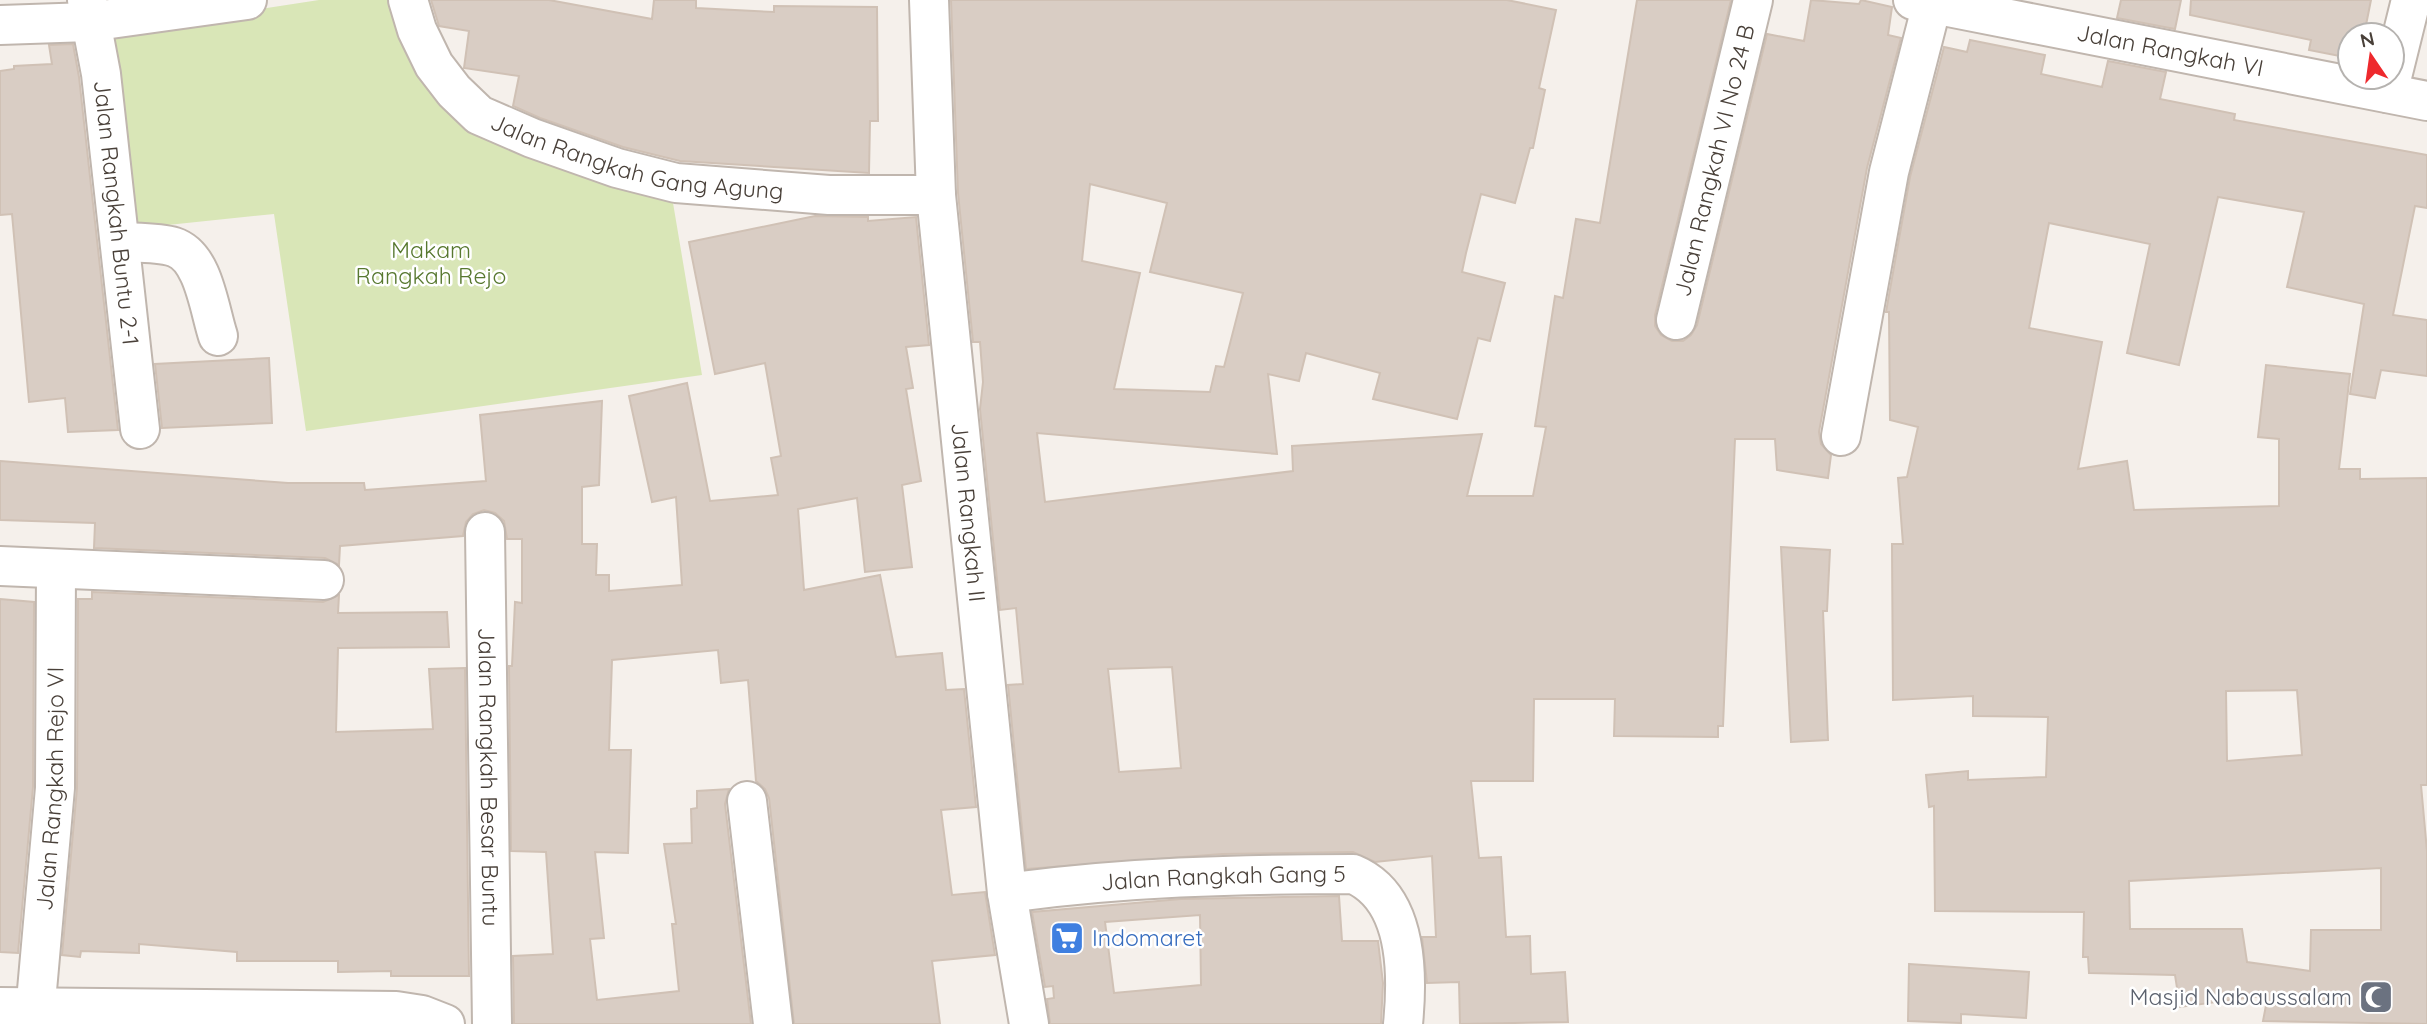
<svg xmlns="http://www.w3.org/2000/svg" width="2427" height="1024" font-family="Quicksand,sans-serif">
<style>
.green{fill:#d9e6b7}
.building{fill:#d9cdc4;stroke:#d0c1b5;stroke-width:2;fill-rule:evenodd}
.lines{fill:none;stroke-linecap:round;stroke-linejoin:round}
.minor-casing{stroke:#c0b6ae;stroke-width:42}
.minor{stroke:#fff;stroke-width:38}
.labels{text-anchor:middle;stroke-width:5;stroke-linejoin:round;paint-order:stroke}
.street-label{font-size:23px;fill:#494039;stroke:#fff}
.park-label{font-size:23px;fill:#57782f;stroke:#fff}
.shop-label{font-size:23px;fill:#366cbe;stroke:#fff;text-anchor:start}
.worship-label{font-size:23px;fill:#5b616d;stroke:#fff;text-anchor:end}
</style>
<rect width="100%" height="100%" fill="#f5f0eb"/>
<polygon class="green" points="319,0 394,0 425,68 672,197 702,375 306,431 274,214 139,228 100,34"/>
<g class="building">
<polygon points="431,0 549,0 652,19 654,0 696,0 696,8 774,12 774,6 877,7 878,121 870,121 869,173 680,161 623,147 540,118 513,106 519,76 464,68 469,31 439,26"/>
<path d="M951,0H1507L1556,10L1539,88L1545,90L1533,148H1530L1515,203L1481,194L1466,253L1462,272L1505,283L1490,341L1478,338L1457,419L1373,399L1380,373L1306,353L1299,381L1268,374L1277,454L1037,433L1045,502L1293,471L1292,446L1482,434L1467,496H1533L1546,427L1535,426L1555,296L1563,298L1576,219L1600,223L1637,0H1731L1655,315V326L1661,335L1672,341H1683L1691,335L1697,325L1767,34L1804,41L1811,0L1859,4L1861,0L1892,7L1888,35L1901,38L1867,168L1819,432L1821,444L1831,455L1828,478L1777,470L1775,439H1735L1723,726H1718V737L1614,736L1615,699H1534L1533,781H1471L1479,858L1501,857L1506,937L1530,936L1531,974L1565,972L1568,1022L1460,1024L1459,982L1427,983L1422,937H1436L1432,856L1375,862L1353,852L1222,854L1026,869L1008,685L1023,684L1016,608L1000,610L980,409L983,382L980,342H973L958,193ZM1090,184L1167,203L1150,272L1243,293L1224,367L1216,366L1210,392L1114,389L1140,273L1082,261ZM1172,667L1181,768L1119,772L1108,669Z"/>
<polygon points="2121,0 2181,0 2175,29 2117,18"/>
<polygon points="2191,0 2371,0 2364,35 2350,35 2350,58 2309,50 2311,40 2190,15"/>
<path d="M1970,40L2045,55L2041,74L2102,87L2108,61L2166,72L2160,99L2235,114L2234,120L2427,155V208L2415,206L2393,315L2427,320V376L2381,370L2375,398L2350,394L2364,304L2287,287L2304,212L2218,197L2179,365L2127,353L2150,244L2049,223L2029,328L2102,342L2078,469L2127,461L2134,510L2279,506V439L2258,437L2266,365L2350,374L2339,469H2360V479L2427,478V785H2421L2427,851V1024L2263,1021L2268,995L2180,1007L2175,975L2089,973L2088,957H2083L2084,912L1935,911L1934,806L1929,807L1926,775L1968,771V780L2046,777L2048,717L1973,716V696L1893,700L1892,544H1903L1898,478L1907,477L1918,427L1890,420L1889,312H1886L1910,177L1944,47L1967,52ZM2297,690L2302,755L2227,761L2226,691ZM2381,868V930H2311L2310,971L2247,962L2242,929H2130L2129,881Z"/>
<polygon points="73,44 79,77 118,430 68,432 65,398 29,402 12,214 0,215 0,71 14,69 14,66 52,64 49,45"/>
<polygon points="815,216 868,217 868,221 916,217 929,345 906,347 913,388 906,389 921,481 902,485 912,567 865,572 857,498 798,509 804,590 880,575 896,657 942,653 946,690 964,689 976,807 941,810 952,895 985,892 995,955 932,961 940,1024 794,1024 769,798 765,789 756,781 748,680 721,683 718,650 612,660 609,750 631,750 628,853 595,852 604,938 590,939 597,1000 679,991 672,924 676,924 664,844 692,843 691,809 697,808 697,791 729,789 725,804 751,1024 514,1024 513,956 553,954 546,852 511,851 509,666 512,666 515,602 522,603 522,539 507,539 504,521 495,513 484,510 473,514 466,522 463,536 340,546 339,565 325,558 94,548 95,523 0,520 0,461 288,483 364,483 365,490 486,481 480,415 602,401 599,485 582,487 582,544 597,544 596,575 609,575 609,591 682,585 676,497 652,502 629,396 687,383 710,501 778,495 771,458 781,456 765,363 715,374 689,242"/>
<polygon points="269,358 272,423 162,428 155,364"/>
<polygon points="1781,547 1830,550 1827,611 1823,611 1828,740 1791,742"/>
<polygon points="92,592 323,602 339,595 338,613 447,612 449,647 338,648 336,732 433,729 429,669 465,668 469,976 391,976 391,971 338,972 338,961 237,961 237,952 139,944 139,953 81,951 80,957 62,955 77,788 78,599 92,599"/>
<polygon points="0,599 34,602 33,787 18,953 0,952"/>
<path d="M1339,896L1342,941H1378L1383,983L1381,1024H1050L1047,999L1054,998L1053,986L1045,987L1032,912L1181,899ZM1200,915L1201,985L1114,993L1105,922Z"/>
<polygon points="1909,964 2029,972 2026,1018 1961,1014 1961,1023 1908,1021"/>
</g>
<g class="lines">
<g class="minor-casing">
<g id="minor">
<path id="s1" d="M87,0L101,74L140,429"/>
<path id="s2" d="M408,0L417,30L434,65L454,91L479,115L532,138L617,168L676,183L829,195H936"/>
<path id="s3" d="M929,0L936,195L1007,893L1029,1024"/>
<path id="s4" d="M1913,0L2427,101"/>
<polyline points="0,25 89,22 247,0"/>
<polyline points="2388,93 2411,0"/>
<path d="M120,242C136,243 158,242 174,247C204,257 209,309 218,336"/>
<path id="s5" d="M1676,320L1753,0"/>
<polyline points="1841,436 1889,172 1932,4"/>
<path id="s6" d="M485,532L492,1024"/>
<polyline points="0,566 324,580"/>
<polyline points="747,801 773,1024"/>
<path id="s7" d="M1007,893C1122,877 1237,874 1353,874C1408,897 1408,974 1403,1024"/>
<polyline points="0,1007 396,1011 422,1015 445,1024"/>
<path id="s8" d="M34,1024L55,788L56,569"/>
</g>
</g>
<use href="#minor" class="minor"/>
</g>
<defs>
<g id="supermarket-square" transform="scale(1.75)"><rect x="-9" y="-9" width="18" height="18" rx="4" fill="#3f7fe0" stroke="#fff"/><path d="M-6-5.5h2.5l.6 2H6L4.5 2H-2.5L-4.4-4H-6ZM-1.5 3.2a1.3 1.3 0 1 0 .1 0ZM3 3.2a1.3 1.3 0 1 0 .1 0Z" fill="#fff"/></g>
<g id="mosque-square" transform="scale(1.75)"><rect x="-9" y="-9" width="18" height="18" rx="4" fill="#6b7280" stroke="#fff"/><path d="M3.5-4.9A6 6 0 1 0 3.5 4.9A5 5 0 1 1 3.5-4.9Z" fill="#fff"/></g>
</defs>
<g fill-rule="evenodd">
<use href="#supermarket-square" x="1067" y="938"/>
<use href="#mosque-square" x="2376" y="997"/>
</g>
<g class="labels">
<g class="street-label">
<text dy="8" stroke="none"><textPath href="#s4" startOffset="262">Jalan Rangkah VI</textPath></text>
<text dy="8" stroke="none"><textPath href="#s2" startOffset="303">Jalan Rangkah Gang Agung</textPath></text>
<text dy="8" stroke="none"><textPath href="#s5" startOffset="164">Jalan Rangkah VI No 24 B</textPath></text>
<text dy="8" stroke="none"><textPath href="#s1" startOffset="215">Jalan Rangkah Buntu 2-1</textPath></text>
<text dy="8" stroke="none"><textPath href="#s3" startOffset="514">Jalan Rangkah II</textPath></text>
<text dy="8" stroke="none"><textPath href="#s6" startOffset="245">Jalan Rangkah Besar Buntu</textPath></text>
<text dy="8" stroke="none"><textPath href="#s8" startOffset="236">Jalan Rangkah Rejo VI</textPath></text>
<text dy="8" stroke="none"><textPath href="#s7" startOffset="217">Jalan Rangkah Gang 5</textPath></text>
</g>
<g class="park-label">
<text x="431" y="258">Makam<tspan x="431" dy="26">Rangkah Rejo</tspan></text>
</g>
<g class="shop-label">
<text x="1092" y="946">Indomaret</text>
</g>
<g class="worship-label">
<text x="2352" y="1005">Masjid Nabaussalam</text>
</g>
</g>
<g transform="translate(2371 56) rotate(347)"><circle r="33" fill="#ffffff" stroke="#b6b3b0" stroke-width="2"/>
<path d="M0-5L12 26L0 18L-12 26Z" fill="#ee292d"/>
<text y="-10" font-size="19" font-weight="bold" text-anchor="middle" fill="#494039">N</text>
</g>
</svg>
